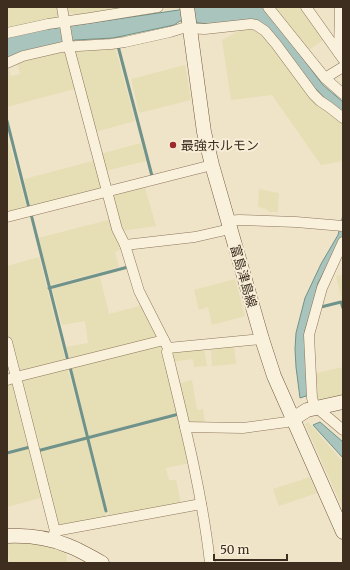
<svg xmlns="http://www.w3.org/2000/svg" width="350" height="570" font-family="Merriweather,'Noto Sans JP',serif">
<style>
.farmland{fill:#e6deb5}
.water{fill:#a9c4bc;stroke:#6f938a}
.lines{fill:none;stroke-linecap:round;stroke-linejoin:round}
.stream{stroke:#6f938a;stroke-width:3}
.street-casing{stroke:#8d765c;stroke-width:11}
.secondary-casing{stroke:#6f573f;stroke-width:15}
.street{stroke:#faf1dc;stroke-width:10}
.secondary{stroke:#faf1dc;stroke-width:14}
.poi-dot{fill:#9e2a2b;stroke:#f7eed8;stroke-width:1.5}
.labels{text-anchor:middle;stroke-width:4;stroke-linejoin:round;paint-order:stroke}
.poi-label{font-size:13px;fill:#3d2e20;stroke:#f7eed8;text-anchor:start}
.street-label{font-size:13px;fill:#3d2e20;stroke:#f7eed8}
</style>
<rect width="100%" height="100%" fill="#f0e4c8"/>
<g class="farmland">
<polygon points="7,7 58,7 59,14 57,18 31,23 7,30"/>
<polygon points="64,7 120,7 121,9 92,14 75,14 64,11"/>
<polygon points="273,7 302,7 326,38 309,50"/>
<polygon points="246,27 258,28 343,123 343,160 338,162 321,165 272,95 231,100 222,40"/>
<polygon points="115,47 135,121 95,132 73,48"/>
<polygon points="66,51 78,88 7,107 7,66 8,66 11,76 20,74 17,61"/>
<polygon points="185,65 191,100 139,113 131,79"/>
<polygon points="9,143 27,209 7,214 7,144"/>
<polygon points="141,143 146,161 105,171 100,154"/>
<polygon points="97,160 104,188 31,208 24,179"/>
<polygon points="144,184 156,226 121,231 111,193"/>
<polygon points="259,189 279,193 278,212 270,212 266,209 258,207"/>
<polygon points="112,219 122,249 115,252 119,267 51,285 38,238"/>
<polygon points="39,257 66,362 17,372 7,333 7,266"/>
<polygon points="343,275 343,305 336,276"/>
<polygon points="100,277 109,314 143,305 158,337 70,361 66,347 88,343 85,321 62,325 52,289"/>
<polygon points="235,279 245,316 212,325 208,307 199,310 194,290"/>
<polygon points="162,342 180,413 89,436 71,366"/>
<polygon points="234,344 236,364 212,366 211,349"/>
<polygon points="204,347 207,366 194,367 193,359 172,362 171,352"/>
<polygon points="67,367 86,437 36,450 19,379"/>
<polygon points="343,367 343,395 315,401 313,374"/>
<polygon points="14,380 30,445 7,451 7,382"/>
<polygon points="192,380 197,410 203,409 205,423 187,421 177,384"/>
<polygon points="181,416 190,463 166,468 169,480 176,480 181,504 110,518 90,439"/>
<polygon points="308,422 343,462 343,509 305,424"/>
<polygon points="87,439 107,519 57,528 37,452"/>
<polygon points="31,448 44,497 7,507 7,455"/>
<polygon points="310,477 317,493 279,506 273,489"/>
<polygon points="7,541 18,541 66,549 67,563 9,563"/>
</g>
<g class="water">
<polygon points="199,7 264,7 323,85 343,102 343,112 328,102 314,87 255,20 245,20 209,24 180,21 174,25 113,38 75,40 51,45 7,58 7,38 34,31 63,27"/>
<polygon points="343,215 343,236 318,283 312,309 305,330 306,360 309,395 300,398 296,367 295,349 296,333 305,298 321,264 338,235"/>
<polygon points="320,422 343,442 343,458 313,425"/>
</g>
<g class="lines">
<g class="stream">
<polyline points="123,7 123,8"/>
<polyline points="118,46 152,176"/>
<polyline points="7,121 29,208"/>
<polyline points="31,214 68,361"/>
<polyline points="49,288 128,267"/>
<polyline points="321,307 341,302 343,308"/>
<polyline points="70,367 106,511"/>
<polyline points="37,451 179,414"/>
<polyline points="7,453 30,447"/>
</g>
<g class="street-casing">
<g id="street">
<path d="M62,7L68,44L117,229L125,245L139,291L168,348L167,352C184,422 202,492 210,563"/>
<polyline points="268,7 325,78"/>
<polyline points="306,7 343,59"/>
<polyline points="7,33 48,24 90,18 158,7"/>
<polyline points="339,53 340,7"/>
<polyline points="7,63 23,56 62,47 111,44 125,42 170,32 183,28 205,29 251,24 256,25 265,31 276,44 313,94 320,101 329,107 343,118"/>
<polyline points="343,67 325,78 343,94"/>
<polyline points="7,217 212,165"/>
<polyline points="228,221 239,220 296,222 343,226"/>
<polyline points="125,245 195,237 230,229"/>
<polyline points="7,342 16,377 7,380"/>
<polyline points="168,348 262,339"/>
<polyline points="315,408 312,398 309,335 322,288 343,242"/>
<polyline points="317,408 343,430"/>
<polyline points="185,427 243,428 287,422 293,419"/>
<polyline points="55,531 16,377 164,340"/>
<polyline points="53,536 55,531 201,504"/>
</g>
</g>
<g class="secondary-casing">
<g id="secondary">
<polyline points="187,7 204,132 212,165 262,339 274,376 343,532"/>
<polyline points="293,419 307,410 343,402"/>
<path d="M7,536C28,535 50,538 69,546C80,550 91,557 102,563"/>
</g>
</g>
<use href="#street" class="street"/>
<use href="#secondary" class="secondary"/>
</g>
<circle class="poi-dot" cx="173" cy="145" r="4"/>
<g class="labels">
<g class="poi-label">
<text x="181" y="150">最強ホルモン</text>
</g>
<g class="street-label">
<text transform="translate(244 276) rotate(74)" y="5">富島津島線</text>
</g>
</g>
<rect width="350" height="570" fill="none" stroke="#3d2e20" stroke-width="16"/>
<path d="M214 554v6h73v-6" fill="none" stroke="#3d2e20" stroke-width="2"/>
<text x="220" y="554" font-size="12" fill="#3d2e20" stroke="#f7eed8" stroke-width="3" paint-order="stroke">50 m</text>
</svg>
